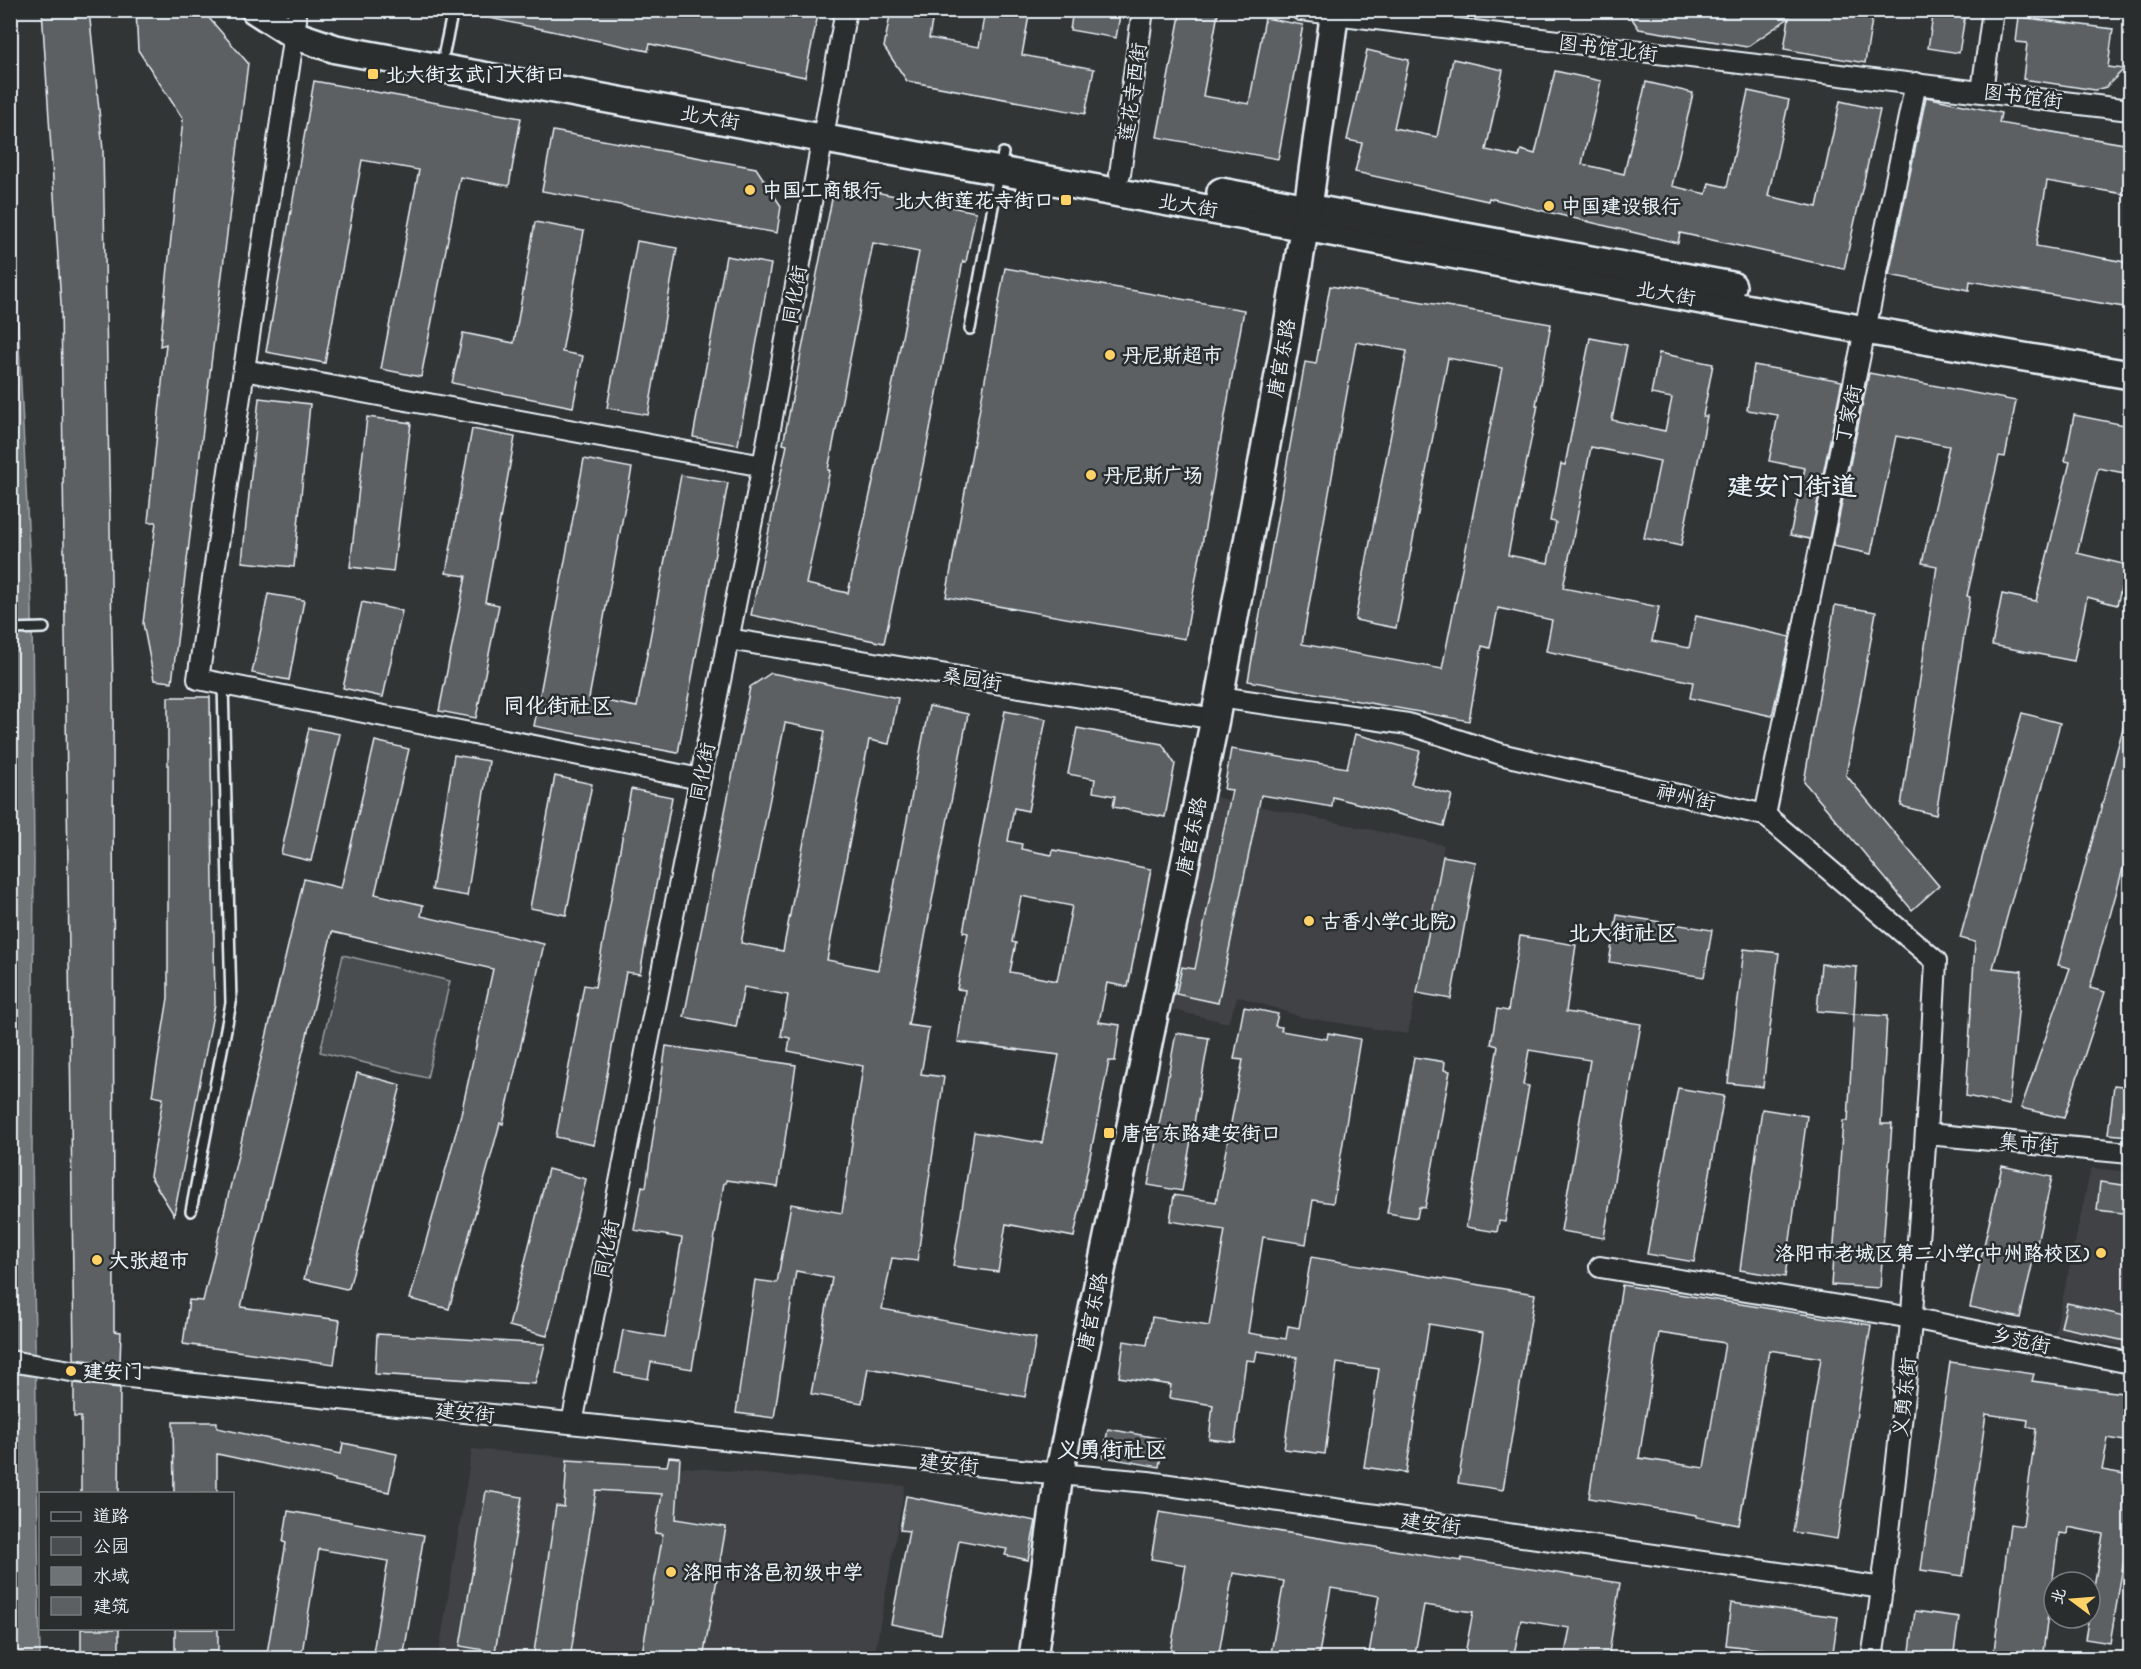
<svg xmlns="http://www.w3.org/2000/svg" width="2141" height="1669" font-family="'Indie Flower','LXGW WenKai TC',sans-serif">
<style>
.built{fill:#3f4244}
.green{fill:#494d4f;stroke:#989fa4;stroke-width:1.5}
.water{fill:#6e7376;stroke:#9fa5aa;stroke-width:1.5}
.building{fill:#5c6063;stroke:#e8f1f8;stroke-width:1.5;fill-rule:evenodd}
.lines{fill:none;stroke-linecap:round;stroke-linejoin:round}
.lane-casing{stroke:#e8f1f8;stroke-width:14}
.street-casing{stroke:#e8f1f8;stroke-width:24}
.secondary-casing{stroke:#e8f1f8;stroke-width:32}
.lane{stroke:#2a2d2e;stroke-width:9}
.street{stroke:#2a2d2e;stroke-width:20}
.secondary{stroke:#2a2d2e;stroke-width:27}
.poi-dot{fill:#ffd166;stroke:#2a2d2e;stroke-width:2}
.labels{text-anchor:middle;stroke-width:5;stroke-linejoin:round;paint-order:stroke}
.street-label{font-size:20px;fill:#e8f1f8;stroke:#2a2d2e}
.poi-label{font-size:20px;font-weight:bold;fill:#e8f1f8;stroke:#2a2d2e;text-anchor:start}
.quarter-label{font-size:22px;font-weight:bold;fill:#e8f1f8;stroke:#2a2d2e}
.district-label{font-size:26px;font-weight:bold;fill:#e8f1f8;stroke:#2a2d2e}
</style>
<rect width="100%" height="100%" fill="#323536"/>
<filter id="ink" filterUnits="userSpaceOnUse"><feTurbulence type="fractalNoise" baseFrequency=".0167" numOctaves="2"/><feDisplacementMap in="SourceGraphic" scale="12" xChannelSelector="R" yChannelSelector="G"/><feConvolveMatrix kernelMatrix="1 2 1 2 8 2 1 2 1" color-interpolation-filters="sRGB"/></filter>
<g filter="url(#ink)">
<g class="built">
<polygon points="1215,797 1444,845 1408,1034 1301,1017 1238,996 1228,1023 1169,1009"/>
<polygon points="2091,1168 2130,1172 2130,1348 2055,1333"/>
<polygon points="472,1449 905,1486 874,1658 438,1658"/>
</g>
<polygon class="green" points="343,955 450,981 427,1078 320,1052"/>
<polygon class="water" points="10,160 32,609 34,862 32,1152 40,1658 10,1658"/>
<g class="building">
<polygon points="42,10 89,10 103,150 113,687 114,1331 121,1332 120,1364 74,1359 61,303"/>
<polygon points="136,10 202,10 248,63 172,682 154,680 143,623 156,522 148,522 166,344 160,346 183,119 138,50"/>
<polygon points="489,10 750,10 770,15 771,10 819,10 805,77 650,44 648,51 489,18"/>
<polygon points="891,10 934,10 929,38 979,47 985,10 1030,10 1022,55 1094,69 1085,114 907,81 884,47"/>
<polygon points="1073,10 1121,10 1116,38 1070,30"/>
<polygon points="1181,10 1204,10 1218,13 1203,96 1249,104 1265,18 1303,25 1278,159 1157,137"/>
<polygon points="1626,10 1817,10 1872,20 1865,63 1784,49 1789,18 1747,47 1639,29"/>
<polygon points="1934,10 1966,10 1959,53 1928,48"/>
<polygon points="2019,17 2113,29 2108,67 2124,69 2106,87 2095,90 2023,79 2027,43 2016,42"/>
<polygon points="1367,50 1409,60 1394,128 1437,137 1453,59 1503,70 1486,150 1519,157 1521,150 1535,154 1555,71 1601,81 1582,164 1624,174 1646,82 1693,93 1672,186 1706,194 1709,183 1727,187 1748,91 1789,100 1768,196 1817,207 1840,101 1880,110 1844,269 1680,233 1678,243 1489,198 1488,201 1355,172 1362,143 1347,140"/>
<polygon points="314,81 521,118 509,186 460,177 421,377 381,369 419,170 362,160 325,363 266,352"/>
<polygon points="1926,97 2001,113 1999,123 2130,145 2130,195 2047,181 2036,246 2130,263 2130,308 1970,281 1969,290 1889,275"/>
<polygon points="553,131 756,168 781,206 777,233 542,191"/>
<path d="M835,184L976,212L966,262L963,261L923,465L884,643L751,615L787,445L783,444ZM873,243L919,252L874,477L848,593L806,584L830,470H828Z"/>
<polygon points="535,222 584,231 562,352 583,356 573,407 452,383 463,333 514,343"/>
<polygon points="637,241 677,248 648,415 607,408"/>
<polygon points="726,256 771,264 738,445 693,437"/>
<polygon points="1005,268 1244,310 1185,639 946,597"/>
<path d="M1330,286L1551,324L1536,405H1538L1508,555L1548,563L1556,522L1550,521L1561,464L1565,465L1590,338L1627,345L1612,420L1665,431L1672,398L1651,394L1659,353L1713,364L1703,416H1707L1681,546L1644,538L1660,461L1591,447L1563,588L1659,607L1652,641L1689,648L1696,616L1790,637L1772,716L1690,698L1693,682L1546,651L1552,620L1498,608L1490,648L1482,646L1469,721L1248,681L1305,362L1316,364ZM1356,342L1407,351L1355,620L1396,628L1448,358L1502,368L1442,669L1302,644Z"/>
<polygon points="1754,365 1842,381 1810,539 1790,535 1805,468 1769,461 1778,415 1747,410"/>
<polygon points="1869,373 2016,401 2005,457 1999,456 1967,596 1970,597 1936,815 1901,806 1937,566 1922,563 1949,446 1896,436 1871,554 1833,546"/>
<polygon points="259,398 310,404 294,567 242,562"/>
<polygon points="2074,415 2130,426 2130,474 2098,468 2077,553 2127,565 2117,605 2087,597 2074,661 1992,645 2002,594 2036,601 2070,462 2065,461"/>
<polygon points="367,417 411,423 393,572 350,567"/>
<polygon points="472,429 515,437 485,602 499,605 476,718 439,711 466,576 446,573"/>
<polygon points="584,459 632,468 589,698 637,707 681,475 728,483 678,753 534,726"/>
<polygon points="268,594 304,600 289,680 252,673"/>
<polygon points="362,602 402,611 383,697 343,688"/>
<polygon points="1835,605 1876,612 1846,775 1939,886 1912,910 1804,782"/>
<path d="M771,673L898,698L889,744L869,740L827,960L878,970L929,706L968,714L908,1025L929,1028L921,1074L944,1077L917,1261L892,1258L882,1309L1036,1338L1025,1397L868,1368L862,1403L811,1394L832,1278L796,1271L774,1418L736,1413L755,1280L777,1283L791,1204L842,1213L863,1066L788,1051L790,1038L781,1036L788,995L744,987L736,1027L684,1017L750,687ZM785,723L825,731L783,951L741,943Z"/>
<polygon points="168,697 210,697 215,1004 174,1215 150,1176 163,1098 152,1096 168,998"/>
<path d="M1005,711L1046,719L1028,811L1014,808L1008,841L1022,844L1021,849L1052,855L1053,850L1151,869L1128,987L1107,983L1099,1022L1120,1025L1115,1061H1109L1074,1237L1006,1224L998,1272L953,1266L974,1132L1042,1143L1059,1055L958,1042L965,990L957,989L968,933L963,932ZM1021,896L1072,906L1057,981L1010,972L1016,943L1012,942Z"/>
<polygon points="2022,713 2060,723 1993,968 2022,971 2009,1105 1966,1096 1975,942 1960,938"/>
<polygon points="2125,721 2130,721 2130,843 2090,988 2105,992 2064,1118 2021,1108 2070,968 2058,965"/>
<polygon points="309,728 340,734 311,861 281,854"/>
<polygon points="1077,728 1162,744 1175,764 1165,817 1113,807 1115,796 1093,792 1095,779 1068,774"/>
<polygon points="1355,734 1420,751 1411,784 1452,795 1444,826 1333,797 1332,807 1261,795 1218,1003 1176,994 1182,967 1195,969 1232,790 1224,789 1231,749 1347,768"/>
<polygon points="375,741 409,749 375,894 423,905 421,916 544,944 503,1124 500,1123 449,1309 410,1299 461,1114 493,969 332,932 241,1307 340,1320 334,1364 183,1344 189,1300 203,1301 304,879 341,888"/>
<polygon points="454,755 489,761 467,896 432,890"/>
<polygon points="555,776 592,784 566,915 530,908"/>
<polygon points="631,789 672,797 640,974 626,972 594,1145 556,1137 584,985 595,987"/>
<polygon points="1443,856 1476,862 1451,999 1417,993"/>
<polygon points="1617,915 1712,930 1704,977 1609,962"/>
<polygon points="1520,936 1576,945 1566,1012 1641,1024 1604,1238 1561,1231 1590,1060 1529,1050 1523,1085 1529,1086 1505,1222 1499,1221 1497,1232 1466,1227 1498,1046 1491,1044 1497,1009 1508,1011"/>
<polygon points="1744,949 1779,953 1763,1087 1728,1083"/>
<polygon points="1821,964 1857,967 1854,1014 1817,1011"/>
<polygon points="1244,1007 1278,1014 1275,1026 1282,1027 1281,1031 1327,1039 1328,1033 1360,1039 1333,1203 1313,1200 1306,1244 1263,1237 1248,1333 1286,1339 1288,1326 1299,1328 1311,1257 1535,1294 1503,1490 1458,1483 1483,1333 1429,1324 1406,1473 1364,1467 1379,1369 1337,1363 1325,1454 1284,1449 1297,1357 1257,1351 1255,1361 1246,1360 1235,1442 1209,1439 1213,1405 1169,1398 1171,1385 1119,1377 1124,1341 1147,1345 1152,1317 1209,1326 1225,1230 1170,1221 1174,1195 1216,1202 1243,1060 1234,1059"/>
<polygon points="1854,1014 1887,1016 1881,1124 1892,1124 1880,1288 1831,1285 1843,1121 1848,1121"/>
<polygon points="1176,1033 1209,1038 1182,1191 1148,1185"/>
<polygon points="666,1046 796,1065 778,1187 726,1180 726,1183 724,1183 692,1369 651,1362 648,1379 615,1373 623,1330 665,1337 682,1238 634,1230 642,1186 646,1187"/>
<polygon points="1414,1057 1445,1062 1444,1070 1450,1071 1425,1208 1419,1207 1417,1218 1387,1213"/>
<polygon points="357,1073 401,1085 349,1288 346,1289 304,1279"/>
<polygon points="2114,1085 2130,1087 2130,1136 2108,1134"/>
<polygon points="1678,1088 1724,1096 1694,1262 1647,1254"/>
<polygon points="1762,1109 1807,1116 1785,1277 1740,1270"/>
<polygon points="2002,1166 2052,1177 2020,1318 1970,1307"/>
<polygon points="548,1169 586,1179 547,1336 509,1326"/>
<polygon points="2100,1182 2130,1186 2130,1214 2097,1210"/>
<path d="M1622,1285L1871,1325L1837,1539L1793,1532L1821,1358L1769,1350L1739,1525L1696,1517V1515L1589,1498ZM1659,1333L1725,1343L1704,1468L1639,1458Z"/>
<polygon points="2067,1303 2130,1317 2130,1342 2061,1327"/>
<polygon points="377,1334 431,1337 545,1344 535,1384 375,1374"/>
<polygon points="1950,1362 2034,1374 2032,1381 2130,1394 2130,1442 2108,1438 2102,1470 2130,1475 2130,1525 2110,1643 2085,1639 2103,1534 2068,1527 2067,1534 2059,1533 2042,1659 1993,1659 2010,1524 2023,1526 2036,1429 2027,1427 2028,1420 1986,1414 1963,1576 1921,1570"/>
<polygon points="74,1383 120,1388 119,1494 81,1494 81,1417 74,1417"/>
<polygon points="173,1422 217,1422 217,1428 341,1454 343,1443 397,1454 389,1492 335,1481 335,1479 217,1454 217,1494 174,1494"/>
<polygon points="1108,1429 1164,1439 1159,1467 1103,1457"/>
<polygon points="669,1457 680,1458 676,1519 726,1527 703,1659 641,1659 663,1534 655,1533 662,1494 596,1490 570,1659 533,1659 556,1506 564,1507 567,1460 667,1466"/>
<polygon points="486,1491 522,1497 495,1652 460,1646"/>
<polygon points="906,1496 1036,1521 1028,1560 1005,1555 1007,1549 959,1540 941,1634 891,1624 909,1531 900,1530"/>
<polygon points="288,1511 424,1535 403,1659 372,1659 388,1561 319,1549 301,1659 266,1659 286,1543 283,1542"/>
<polygon points="1159,1512 1461,1561 1462,1558 1620,1583 1608,1659 1564,1659 1570,1628 1521,1620 1513,1659 1464,1659 1473,1612 1424,1605 1414,1659 1368,1659 1379,1596 1331,1588 1318,1659 1270,1659 1284,1581 1233,1573 1218,1659 1169,1659 1186,1565 1151,1559"/>
<polygon points="1731,1603 1838,1617 1832,1659 1784,1659 1785,1652 1726,1645"/>
<polygon points="1915,1611 1959,1617 1953,1659 1909,1659"/>
<rect x="81" y="1629" width="38" height="30"/>
<rect x="175" y="1629" width="43" height="30"/>
</g>
<g class="lines">
<g class="lane-casing">
<g id="lane">
<polyline points="444,52 453,10"/>
<polyline points="970,329 1003,153"/>
<polyline points="10,629 44,628"/>
<polyline points="191,1211 231,1003 223,684"/>
</g>
</g>
<g class="street-casing">
<g id="street">
<polyline points="1301,10 2130,110"/>
<polyline points="296,20 198,679 700,779"/>
<polyline points="1982,91 1993,10"/>
<polyline points="1120,174 1143,10"/>
<polyline points="244,370 763,466"/>
<polyline points="728,639 1215,719"/>
<path d="M1219,697L1408,724L1504,755L1765,815L1936,961C1928,1118 1917,1276 1900,1433C1892,1508 1884,1583 1872,1658"/>
<polyline points="1765,815 1916,83"/>
<polyline points="1927,1134 2130,1153"/>
<polyline points="1600,1267 1912,1318 2130,1363"/>
<polyline points="10,1361 71,1371 1059,1474 1148,1482 1883,1588"/>
<polyline points="572,1423 766,450 846,10"/>
</g>
</g>
<g class="secondary-casing">
<g id="secondary">
<polyline points="255,10 294,35 336,49 1865,330 2130,375"/>
<polyline points="1221,192 1732,286"/>
<polyline points="1033,1658 1059,1474 1215,719 1284,348 1308,207 1335,10"/>
</g>
</g>
<use href="#lane" class="lane"/>
<use href="#street" class="street"/>
<use href="#secondary" class="secondary"/>
</g>
</g>
<g class="poi-dot">
<rect x="367" y="68" width="12" height="12" rx="3"/>
<circle cx="750" cy="190" r="6"/>
<rect x="1060" y="194" width="12" height="12" rx="3"/>
<circle cx="1549" cy="206" r="6"/>
<circle cx="1110" cy="355" r="6"/>
<circle cx="1091" cy="475" r="6"/>
<circle cx="1309" cy="921" r="6"/>
<rect x="1103" y="1127" width="12" height="12" rx="3"/>
<circle cx="2101" cy="1253" r="6"/>
<circle cx="97" cy="1260" r="6"/>
<circle cx="71" cy="1371" r="6"/>
<circle cx="671" cy="1572" r="6"/>
</g>
<g class="labels">
<g class="street-label">
<text transform="translate(1608 48) rotate(7)" y="7">图书馆北街</text>
<text transform="translate(1132 92) rotate(-82)" y="7">莲花寺西街</text>
<text transform="translate(2023 96) rotate(7)" y="7">图书馆街</text>
<text transform="translate(710 117) rotate(10)" y="7">北大街</text>
<text transform="translate(1188 205) rotate(10)" y="7">北大街</text>
<text transform="translate(1666 293) rotate(10)" y="7">北大街</text>
<text transform="translate(794 295) rotate(-80)" y="7">同化街</text>
<text transform="translate(1281 358) rotate(-80)" y="7">唐宫东路</text>
<text transform="translate(1848 414) rotate(-78)" y="7">丁家街</text>
<text transform="translate(972 679) rotate(9)" y="7">桑园街</text>
<text transform="translate(702 772) rotate(-79)" y="7">同化街</text>
<text transform="translate(1686 797) rotate(13)" y="7">神州街</text>
<text transform="translate(1191 836) rotate(-78)" y="7">唐宫东路</text>
<text transform="translate(2029 1143) rotate(5)" y="7">集市街</text>
<text transform="translate(606 1249) rotate(-79)" y="7">同化街</text>
<text transform="translate(1092 1312) rotate(-78)" y="7">唐宫东路</text>
<text transform="translate(2021 1340) rotate(12)" y="7">乡范街</text>
<text transform="translate(1904 1397) rotate(-84)" y="7">义勇东街</text>
<text transform="translate(465 1412) rotate(6)" y="7">建安街</text>
<text transform="translate(949 1463) rotate(6)" y="7">建安街</text>
<text transform="translate(1431 1523) rotate(8)" y="7">建安街</text>
</g>
<g class="poi-label">
<text x="385" y="81">北大街玄武门大街口</text>
<text x="762" y="197">中国工商银行</text>
<text x="1054" y="207" text-anchor="end">北大街莲花寺街口</text>
<text x="1561" y="213">中国建设银行</text>
<text x="1122" y="362">丹尼斯超市</text>
<text x="1103" y="482">丹尼斯广场</text>
<text x="1321" y="928">古香小学(北院)</text>
<text x="1121" y="1140">唐宫东路建安街口</text>
<text x="2089" y="1260" text-anchor="end">洛阳市老城区第二小学(中州路校区)</text>
<text x="109" y="1267">大张超市</text>
<text x="83" y="1378">建安门</text>
<text x="683" y="1579">洛阳市洛邑初级中学</text>
</g>
<g class="quarter-label">
<text x="558" y="713">同化街社区</text>
<text x="1623" y="940">北大街社区</text>
<text x="1112" y="1457">义勇街社区</text>
</g>
<g class="district-label">
<text x="1792" y="495">建安门街道</text>
</g>
</g>
<rect width="2141" height="1669" fill="none" stroke="#2a2d2e" stroke-width="36"/>
<rect x="18" y="18" width="2105" height="1633" fill="none" stroke="#e8f1f8" stroke-width="2" filter="url(#ink)"/>
<rect x="39" y="1492" width="195" height="138" fill="#2a2d2e" stroke="#767b7f" stroke-width="1.5"/>
<rect x="51" y="1512" width="30" height="9" fill="#2a2d2e" stroke="#767b7f" stroke-width="1.5"/>
<text x="93" y="1522" font-size="18" fill="#e8f1f8">道路</text>
<rect x="51" y="1537" width="30" height="18" fill="#494d4f" stroke="#767b7f" stroke-width="1.5"/>
<text x="93" y="1552" font-size="18" fill="#e8f1f8">公园</text>
<rect x="51" y="1567" width="30" height="18" fill="#6e7376" stroke="#767b7f" stroke-width="1.5"/>
<text x="93" y="1582" font-size="18" fill="#e8f1f8">水域</text>
<rect x="51" y="1597" width="30" height="18" fill="#5c6063" stroke="#767b7f" stroke-width="1.5"/>
<text x="93" y="1612" font-size="18" fill="#e8f1f8">建筑</text>
<g transform="translate(2072 1600) rotate(286)"><circle r="28" fill="#2a2d2e" stroke="#767b7f" stroke-width="1.5"/>
<path d="M0-4.5L10 22L0 15L-10 22Z" fill="#ffd166"/>
<text y="-9" font-size="16" font-weight="bold" text-anchor="middle" fill="#e8f1f8">北</text>
</g>
</svg>
